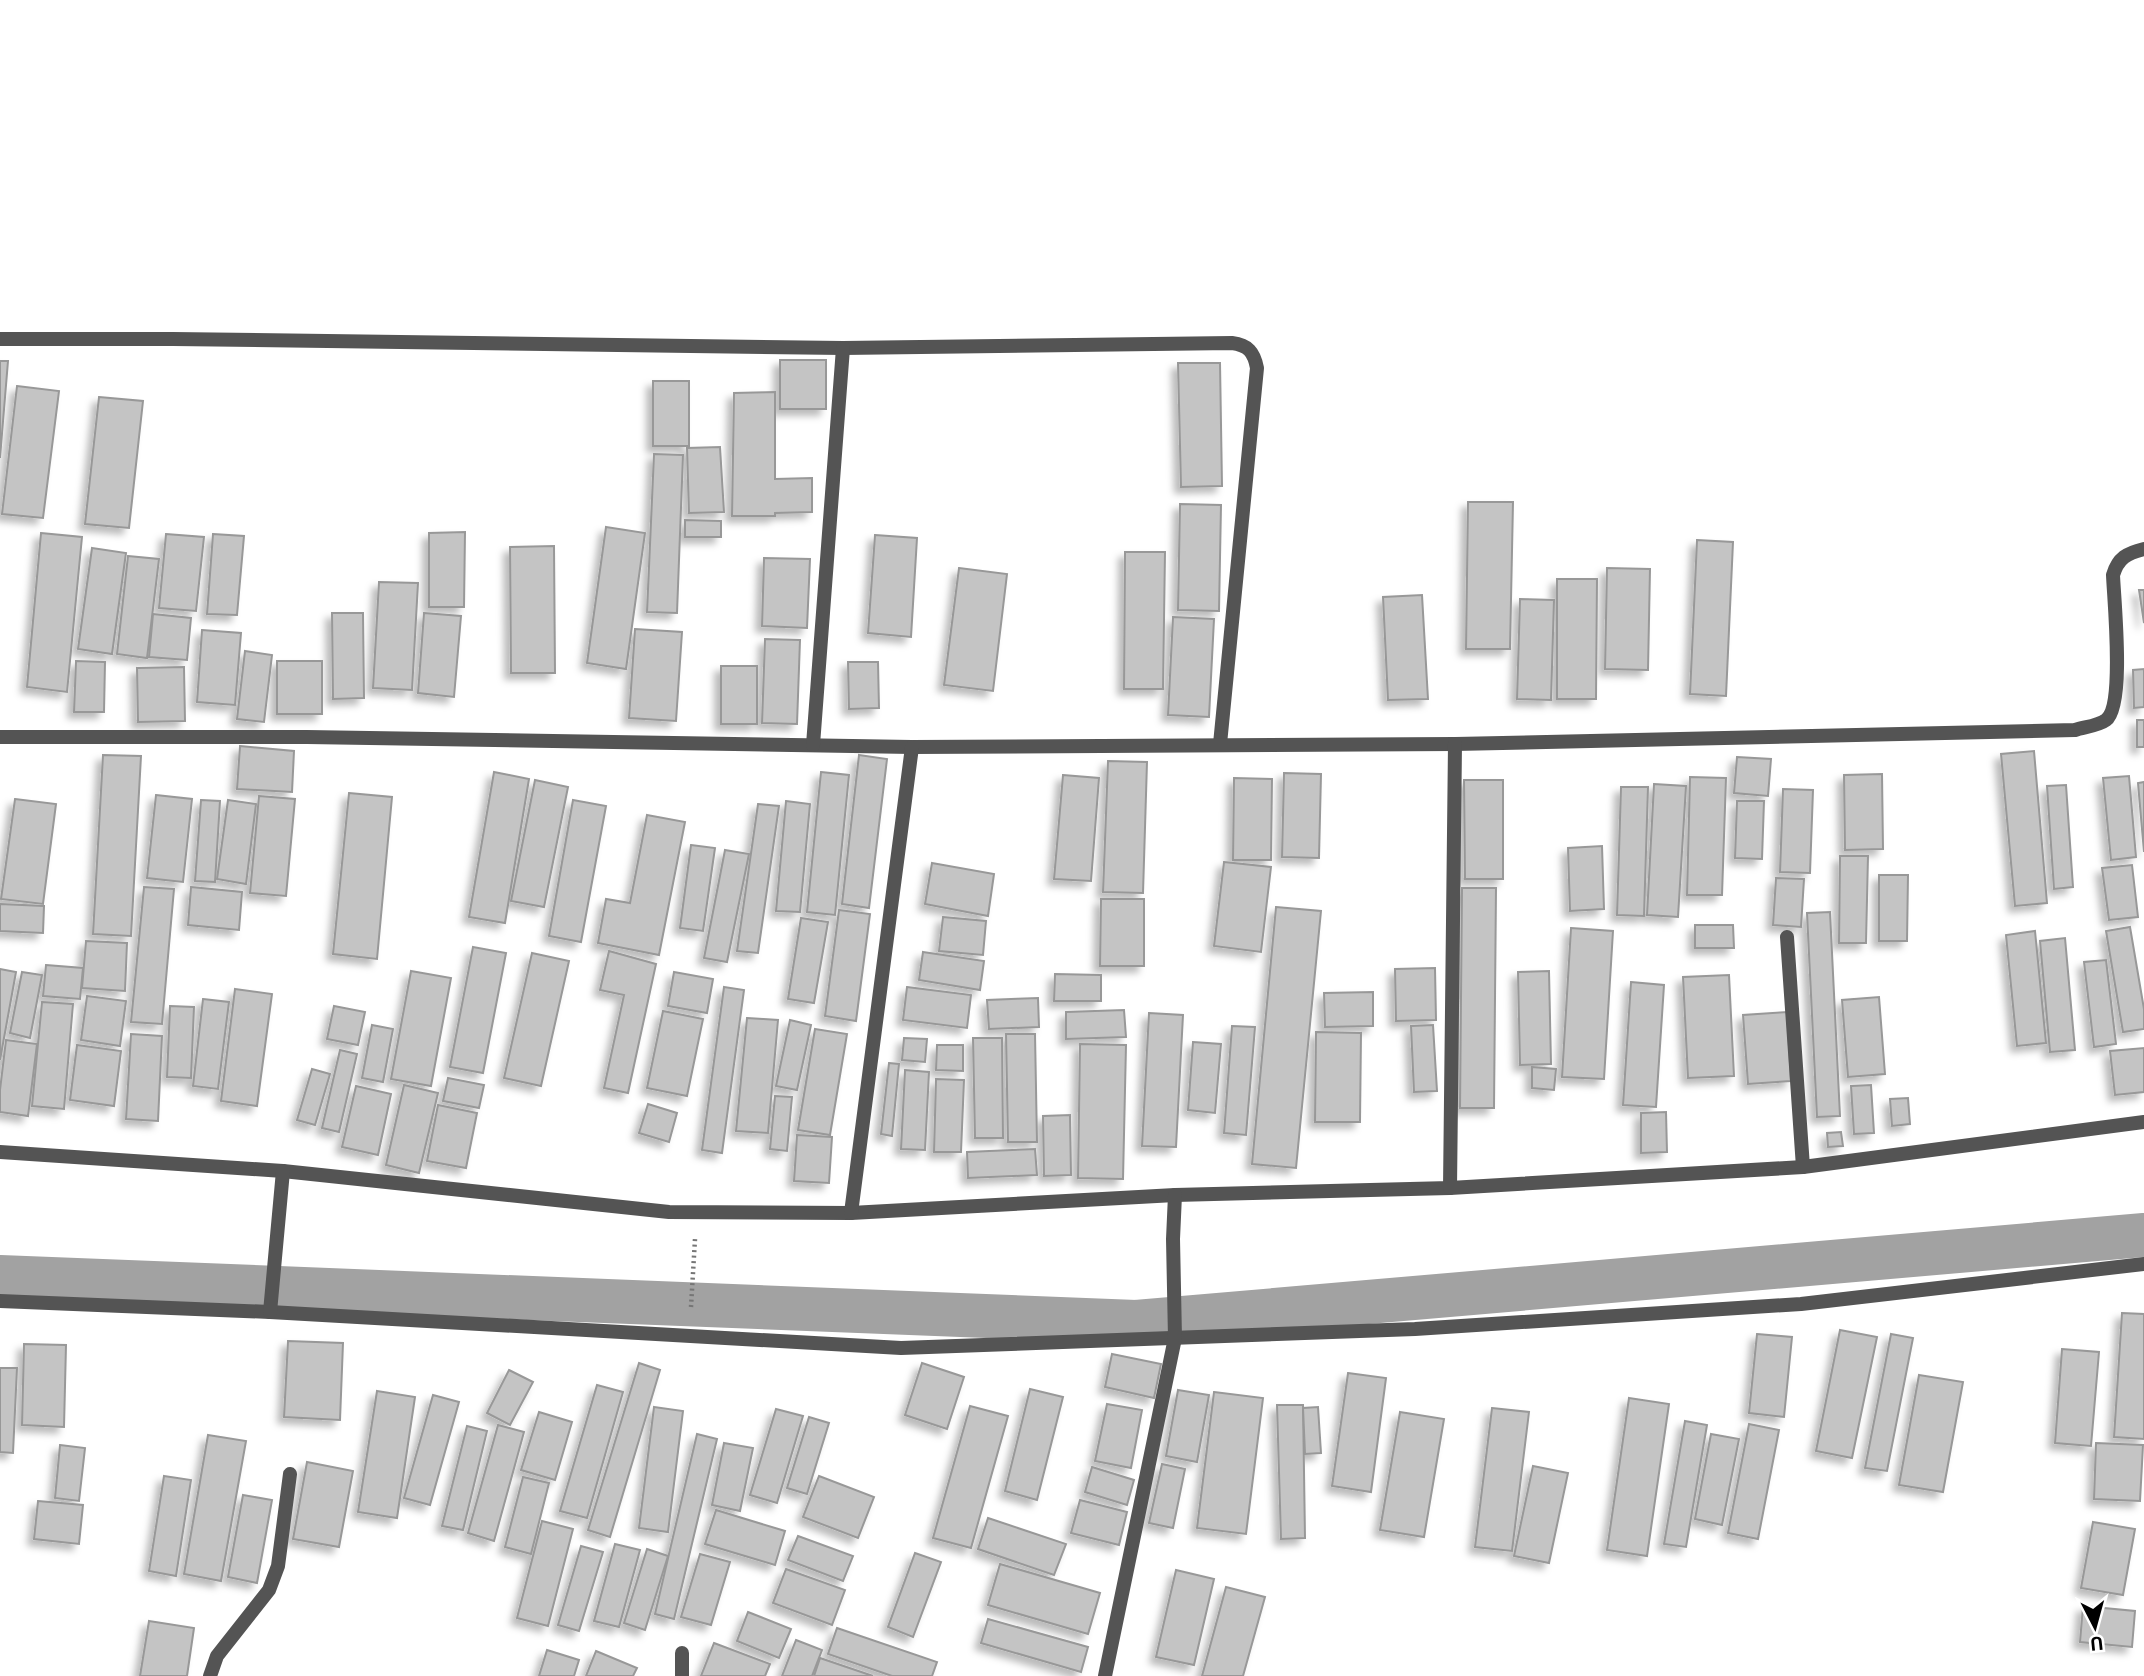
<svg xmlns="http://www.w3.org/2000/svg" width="2144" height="1676" font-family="Roboto,sans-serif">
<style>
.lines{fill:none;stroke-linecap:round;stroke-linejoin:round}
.canal{stroke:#a2a2a2;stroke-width:44}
.building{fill:#c4c4c4;stroke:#989898;stroke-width:2;filter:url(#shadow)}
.path{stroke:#767676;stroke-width:4.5;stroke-dasharray:2 3.5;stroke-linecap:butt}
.minor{stroke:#545454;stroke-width:14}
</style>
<defs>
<filter id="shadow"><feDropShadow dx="-6" dy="6" stdDeviation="3.5" flood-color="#0004"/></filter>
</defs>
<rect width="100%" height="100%" fill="#fff"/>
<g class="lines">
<polyline class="canal" points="0,1277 1136,1322 2144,1235"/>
</g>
<g class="building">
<rect x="780" y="360" width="46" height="49"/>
<polygon points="0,361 8,361 0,458"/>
<polygon points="1178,363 1220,363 1222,486 1181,487"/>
<rect x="653" y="381" width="36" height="65"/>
<polygon points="17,386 59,391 43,518 2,514"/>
<polygon points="775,392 775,479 812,478 812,512 775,513 775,516 732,516 734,393"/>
<polygon points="99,397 143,401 129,528 85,524"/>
<polygon points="720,447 724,512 689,513 687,448"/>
<polygon points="654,454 683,455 677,613 647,612"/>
<polygon points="1468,502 1513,502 1510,649 1466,649"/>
<polygon points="1180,504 1221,505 1219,611 1178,610"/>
<polygon points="685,520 721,521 721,537 685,537"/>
<polygon points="606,527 645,533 626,669 587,663"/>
<polygon points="465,532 464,607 429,607 429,533"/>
<polygon points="41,533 82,537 67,692 27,687"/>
<polygon points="166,534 204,537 196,611 159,608"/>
<polygon points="213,534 244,536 237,615 207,614"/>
<polygon points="875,535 917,538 911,637 868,633"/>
<polygon points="1697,540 1733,542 1726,696 1690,694"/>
<polygon points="554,546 555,673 511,673 510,547"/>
<polygon points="92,548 126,553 112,654 78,649"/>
<polygon points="1125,552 1165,552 1163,689 1124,689"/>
<polygon points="128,556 159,559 147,658 117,654"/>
<polygon points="764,558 810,559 807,628 762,626"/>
<polygon points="959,568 1007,574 993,691 944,685"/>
<polygon points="1607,568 1650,569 1648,670 1605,669"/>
<polygon points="1557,579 1597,579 1596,699 1557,699"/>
<polygon points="379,582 418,583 412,690 373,688"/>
<polygon points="2139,590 2144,590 2144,623"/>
<polygon points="1422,595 1428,699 1388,700 1383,597"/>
<polygon points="1520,599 1554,600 1551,700 1517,699"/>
<polygon points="332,613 363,613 364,698 333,699"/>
<polygon points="424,613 461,616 454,697 418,693"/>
<polygon points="153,614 191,618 187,660 149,657"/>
<polygon points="1173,617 1214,619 1209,717 1168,715"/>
<polygon points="635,629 682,632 676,721 629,718"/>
<polygon points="202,630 241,633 235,705 197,702"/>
<polygon points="765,639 800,640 797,724 762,723"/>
<polygon points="245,651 272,655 264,722 237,719"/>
<polygon points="76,661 105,662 104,712 74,712"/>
<rect x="277" y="661" width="45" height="53"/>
<polygon points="848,662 878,662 879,708 849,709"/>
<rect x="721" y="666" width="36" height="58"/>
<polygon points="184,667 185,721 138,722 137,668"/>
<polygon points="2144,669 2144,707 2134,708 2133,670"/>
<rect x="2137" y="720" width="7" height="27"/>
<polygon points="240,746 294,751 292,792 237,789"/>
<polygon points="2034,751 2047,903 2015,906 2001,754"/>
<polygon points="103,755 141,756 131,936 93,934"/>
<polygon points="859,755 887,759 869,908 842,904"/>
<polygon points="1737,757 1771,759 1768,796 1734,793"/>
<polygon points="1108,761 1147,762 1143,893 1103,892"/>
<polygon points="494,772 529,779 505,923 469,917"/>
<polygon points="821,772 849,775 835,915 807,912"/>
<polygon points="1284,773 1321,774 1319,858 1282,857"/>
<polygon points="1882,774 1883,849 1845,850 1844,775"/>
<polygon points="1063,775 1099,778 1091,881 1054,879"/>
<polygon points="2129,776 2136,857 2111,860 2103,778"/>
<polygon points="1690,777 1726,778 1722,895 1687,895"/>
<polygon points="1234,778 1272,779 1271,860 1233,860"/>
<polygon points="535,780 568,787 544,907 511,901"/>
<polygon points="1464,780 1503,780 1503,879 1465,879"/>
<polygon points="2144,782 2144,852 2138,783"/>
<polygon points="1654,784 1686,786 1678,917 1647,915"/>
<polygon points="2066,785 2073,887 2054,889 2047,786"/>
<polygon points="1621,787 1648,787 1644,916 1617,915"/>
<polygon points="1783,789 1813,790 1810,873 1780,872"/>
<polygon points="349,793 392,797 377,959 333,954"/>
<polygon points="156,795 192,799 183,882 147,878"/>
<polygon points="259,796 295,799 286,896 250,893"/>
<polygon points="15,799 56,804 43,904 1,899"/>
<polygon points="201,800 220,801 215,882 195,881"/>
<polygon points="228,800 256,804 246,884 217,879"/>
<polygon points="573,800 606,806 581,942 549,936"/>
<polygon points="786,801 810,804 800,912 776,911"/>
<polygon points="1737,801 1764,801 1762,859 1735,858"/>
<polygon points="758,804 779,806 758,953 737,951"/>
<polygon points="647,815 685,822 659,955 598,943 606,899 630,903"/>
<polygon points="691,845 715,848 703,931 680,928"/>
<polygon points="1602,846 1604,909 1570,911 1568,848"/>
<polygon points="725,850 749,854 727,962 704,958"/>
<polygon points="1840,856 1868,856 1866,943 1839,943"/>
<polygon points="1224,862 1271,867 1261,952 1214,946"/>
<polygon points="932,863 994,874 988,916 925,904"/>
<polygon points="2132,865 2138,917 2109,920 2102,868"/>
<polygon points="1879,875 1908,875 1907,941 1879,941"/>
<polygon points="1776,878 1804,879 1801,927 1773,925"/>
<polygon points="144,887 174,889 162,1024 131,1022"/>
<polygon points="191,887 242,892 239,930 188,925"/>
<polygon points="1462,888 1496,888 1494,1108 1460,1108"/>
<polygon points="1101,899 1144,899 1144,966 1100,966"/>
<polygon points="0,904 44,906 43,933 0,931"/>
<polygon points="1276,907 1321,911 1296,1168 1252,1164"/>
<polygon points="839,910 870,914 856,1021 825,1016"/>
<polygon points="1830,912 1840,1116 1817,1117 1807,913"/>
<polygon points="943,917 986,921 983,955 939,951"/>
<polygon points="801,918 828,922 814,1003 788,999"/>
<polygon points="1695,925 1733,925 1734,948 1695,948"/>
<polygon points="2130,927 2144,1009 2144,1029 2123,1032 2106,931"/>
<polygon points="1571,928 1613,931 1604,1079 1562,1077"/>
<polygon points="2035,931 2046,1043 2017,1046 2006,935"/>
<polygon points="2065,938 2075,1050 2050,1052 2040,941"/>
<polygon points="86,941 127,943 125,991 82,988"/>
<polygon points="473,947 506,953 483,1073 450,1067"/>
<polygon points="609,951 656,964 628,1093 604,1088 624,995 600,990"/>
<polygon points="923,952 984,961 980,990 919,980"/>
<polygon points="532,953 569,961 541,1086 504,1078"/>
<polygon points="2106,960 2116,1044 2094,1047 2084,962"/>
<polygon points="46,965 83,968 80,999 43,996"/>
<polygon points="1435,968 1436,1020 1396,1021 1395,969"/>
<polygon points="0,969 16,972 0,1060"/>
<polygon points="411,971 451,978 431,1086 391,1079"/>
<polygon points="1549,971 1551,1064 1520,1065 1518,972"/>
<polygon points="22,972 42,975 30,1038 10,1033"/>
<polygon points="674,972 713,979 707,1013 668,1006"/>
<polygon points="1055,974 1101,975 1101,1001 1054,1001"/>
<polygon points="1729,975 1734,1076 1688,1078 1683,977"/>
<polygon points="1631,982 1664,985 1656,1107 1623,1105"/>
<polygon points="724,987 744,990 722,1153 702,1150"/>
<polygon points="907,987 971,995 967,1028 903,1020"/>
<polygon points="235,989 272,994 257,1106 221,1101"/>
<polygon points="1373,992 1373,1026 1325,1027 1324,993"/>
<polygon points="87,996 126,1001 120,1046 81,1040"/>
<polygon points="1879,997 1885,1074 1848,1077 1842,1000"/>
<polygon points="1038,998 1039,1027 989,1029 987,1000"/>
<polygon points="203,999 229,1002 218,1089 193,1086"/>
<polygon points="42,1002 73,1004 64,1109 32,1106"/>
<polygon points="170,1006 194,1007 191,1078 167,1077"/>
<polygon points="334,1006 365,1012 358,1045 327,1039"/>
<polygon points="1124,1010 1126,1037 1066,1039 1066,1012"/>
<polygon points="663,1011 703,1019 687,1096 647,1088"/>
<polygon points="1787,1012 1791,1081 1748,1084 1743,1015"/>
<polygon points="1149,1013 1183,1015 1176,1147 1142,1146"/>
<polygon points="747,1018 778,1020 768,1133 736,1131"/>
<polygon points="790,1020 811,1025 797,1090 776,1086"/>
<polygon points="372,1025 393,1029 383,1082 362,1078"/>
<polygon points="1433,1025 1437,1091 1414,1092 1411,1026"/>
<polygon points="1232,1026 1255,1027 1246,1135 1224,1133"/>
<polygon points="815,1029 847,1034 830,1135 798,1130"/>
<polygon points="1316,1032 1361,1033 1360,1122 1315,1122"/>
<polygon points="131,1034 162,1036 158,1121 126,1119"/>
<polygon points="1006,1034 1035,1034 1037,1142 1008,1142"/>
<polygon points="904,1038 927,1039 925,1062 902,1060"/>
<polygon points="973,1038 1002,1038 1003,1138 975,1138"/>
<polygon points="6,1040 37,1044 28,1116 0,1112 0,1090"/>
<polygon points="1193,1042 1221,1044 1215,1113 1188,1110"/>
<polygon points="1080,1044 1126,1045 1123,1179 1078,1178"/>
<polygon points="77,1045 121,1051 114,1106 70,1100"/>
<polygon points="937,1045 963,1045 963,1071 936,1070"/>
<polygon points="2144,1048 2144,1092 2115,1095 2110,1051"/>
<polygon points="340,1050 357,1054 339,1132 322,1128"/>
<polygon points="889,1063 899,1064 892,1136 881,1134"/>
<polygon points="1532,1067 1556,1069 1554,1090 1532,1088"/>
<polygon points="312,1069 330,1074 315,1125 297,1120"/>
<polygon points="905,1070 929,1072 925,1150 901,1149"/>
<polygon points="448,1078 484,1085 479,1108 443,1101"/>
<polygon points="936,1079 964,1080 961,1152 934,1152"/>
<polygon points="404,1085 438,1093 419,1173 386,1165"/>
<polygon points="1871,1085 1874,1133 1854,1134 1851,1086"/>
<polygon points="356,1086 391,1094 378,1155 342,1147"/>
<polygon points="775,1096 792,1097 787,1151 770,1149"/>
<polygon points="1908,1098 1910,1124 1892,1126 1890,1099"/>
<polygon points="648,1104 677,1113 669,1142 639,1133"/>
<polygon points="438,1105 477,1113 466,1168 427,1161"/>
<polygon points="1666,1112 1667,1152 1641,1153 1641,1113"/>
<polygon points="1070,1115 1071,1175 1044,1176 1043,1116"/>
<polygon points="1841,1132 1843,1146 1828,1147 1827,1133"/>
<polygon points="797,1135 832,1137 829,1183 794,1181"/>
<polygon points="1035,1149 1037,1175 968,1178 967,1152"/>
<polygon points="2122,1313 2144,1314 2144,1439 2114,1437"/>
<polygon points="1840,1330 1877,1337 1852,1458 1816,1451"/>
<polygon points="1757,1334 1792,1337 1784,1417 1749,1413"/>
<polygon points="1891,1334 1913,1338 1887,1471 1865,1468"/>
<polygon points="288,1341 343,1343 340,1420 284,1417"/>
<polygon points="24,1344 66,1345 64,1427 22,1425"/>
<polygon points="2062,1349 2099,1352 2091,1446 2055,1443"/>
<polygon points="1112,1354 1161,1364 1154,1398 1105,1387"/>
<polygon points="639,1363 660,1370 610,1537 588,1530"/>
<polygon points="922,1363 964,1377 947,1429 905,1415"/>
<polygon points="0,1368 17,1368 13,1453 0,1452"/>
<polygon points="509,1370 533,1382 510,1425 487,1413"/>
<polygon points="1348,1373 1386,1378 1371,1492 1332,1486"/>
<polygon points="1919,1375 1963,1382 1943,1492 1899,1485"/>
<polygon points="597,1385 623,1392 587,1518 560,1511"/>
<polygon points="1030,1389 1063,1397 1037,1500 1005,1491"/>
<polygon points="1178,1390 1209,1395 1197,1462 1166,1456"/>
<polygon points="377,1391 415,1397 397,1518 358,1512"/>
<polygon points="1214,1392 1263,1398 1246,1534 1197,1528"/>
<polygon points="433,1395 459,1402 430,1505 404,1498"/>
<polygon points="1629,1398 1669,1404 1647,1556 1607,1550"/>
<polygon points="1107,1404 1142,1410 1131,1468 1095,1461"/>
<polygon points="1277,1405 1303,1405 1305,1538 1281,1539"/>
<polygon points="970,1406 1008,1416 971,1548 933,1538"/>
<polygon points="654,1407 683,1411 668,1532 639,1528"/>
<polygon points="1318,1407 1321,1453 1305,1454 1303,1408"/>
<polygon points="1492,1408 1529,1412 1512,1551 1475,1547"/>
<polygon points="776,1409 803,1416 777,1503 750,1495"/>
<polygon points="539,1412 572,1422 555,1480 521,1470"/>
<polygon points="1400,1412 1444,1419 1424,1537 1380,1530"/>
<polygon points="809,1417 829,1423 807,1494 787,1488"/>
<polygon points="1685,1421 1707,1425 1686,1547 1664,1544"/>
<polygon points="1749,1424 1779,1430 1758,1539 1728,1533"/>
<polygon points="498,1425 524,1432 494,1541 468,1533"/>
<polygon points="467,1426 487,1431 463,1530 442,1526"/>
<polygon points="697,1434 717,1439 674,1619 655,1614"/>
<polygon points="1711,1434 1739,1439 1722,1525 1695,1519"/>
<polygon points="208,1435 246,1441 221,1581 184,1574"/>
<polygon points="724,1443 753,1448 740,1511 712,1505"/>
<polygon points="2096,1443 2143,1445 2140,1501 2094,1499"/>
<polygon points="60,1445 85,1448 79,1501 55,1498"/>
<polygon points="307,1462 353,1471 339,1547 293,1539"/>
<polygon points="1162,1464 1185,1469 1173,1528 1149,1523"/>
<polygon points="1533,1466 1568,1473 1549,1563 1514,1556"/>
<polygon points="1092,1467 1134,1480 1127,1505 1085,1492"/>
<polygon points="164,1476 191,1480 176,1576 149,1571"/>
<polygon points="819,1476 874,1497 858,1538 803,1517"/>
<polygon points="523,1477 549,1483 531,1554 505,1547"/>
<polygon points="243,1495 272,1500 257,1583 228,1577"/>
<polygon points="1080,1500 1127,1512 1119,1545 1071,1533"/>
<polygon points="38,1501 83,1505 79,1544 34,1539"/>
<polygon points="716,1510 785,1531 775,1565 705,1544"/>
<polygon points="988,1518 1066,1544 1054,1575 978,1549"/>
<polygon points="542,1521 573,1529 548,1626 517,1618"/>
<polygon points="2093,1522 2135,1529 2123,1595 2081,1588"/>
<polygon points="798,1536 853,1556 843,1581 788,1560"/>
<polygon points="615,1544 640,1550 619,1627 594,1621"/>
<polygon points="581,1546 603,1552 579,1631 558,1625"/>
<polygon points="647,1549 668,1556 645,1630 624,1623"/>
<polygon points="915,1553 941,1562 913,1637 888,1627"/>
<polygon points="700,1554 730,1562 711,1625 681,1617"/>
<polygon points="1000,1564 1100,1593 1088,1634 988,1605"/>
<polygon points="786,1569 845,1590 832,1625 773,1603"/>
<polygon points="1176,1570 1214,1579 1194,1665 1156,1657"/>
<polygon points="1226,1587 1265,1597 1243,1676 1202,1676"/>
<polygon points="2083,1606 2135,1611 2132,1647 2080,1642"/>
<polygon points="748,1612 791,1629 779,1658 737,1641"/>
<polygon points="988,1619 1088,1647 1081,1672 981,1643"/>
<polygon points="149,1621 194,1628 187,1676 140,1676"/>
<polygon points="837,1628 937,1662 932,1676 892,1676 828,1654"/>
<polygon points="796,1640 822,1650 812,1676 782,1676"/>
<polygon points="714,1643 770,1664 765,1676 701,1676"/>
<polygon points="547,1650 579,1660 574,1676 539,1676"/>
<polygon points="596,1651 637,1668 633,1676 586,1676"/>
<polygon points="820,1658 873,1676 814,1676"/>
</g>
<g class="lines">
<polyline class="path" points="691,1307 695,1239"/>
<g class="minor">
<path d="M0,339H173L843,348L1232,343C1248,345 1254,352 1257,368L1220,744"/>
<path d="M0,737H307L912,747L1455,744L2075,730C2084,727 2098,726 2106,720C2125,706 2114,601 2113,575C2118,558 2127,553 2144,549"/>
<polyline points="813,745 843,348"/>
<polyline points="1787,937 1803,1167"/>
<polyline points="0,1152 283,1171 669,1212 851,1213 1175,1195 1450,1188 1803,1167 2144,1122"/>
<polyline points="1450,1188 1455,744"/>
<polyline points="851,1213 912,747"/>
<polyline points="0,1301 270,1312 901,1348 1415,1329 1801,1304 2144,1264"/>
<polyline points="270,1312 283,1171"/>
<polyline points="210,1676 217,1656 269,1590 278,1566 290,1474"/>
<polyline points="682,1676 682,1653"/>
<polyline points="1105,1676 1175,1338 1173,1239 1175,1195"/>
</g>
</g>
<g transform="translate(2095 1627) rotate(174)" stroke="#ffffff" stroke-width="5" paint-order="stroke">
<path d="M0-5L12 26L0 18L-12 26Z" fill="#000000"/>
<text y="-10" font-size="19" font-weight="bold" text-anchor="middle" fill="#000000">U</text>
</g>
</svg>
